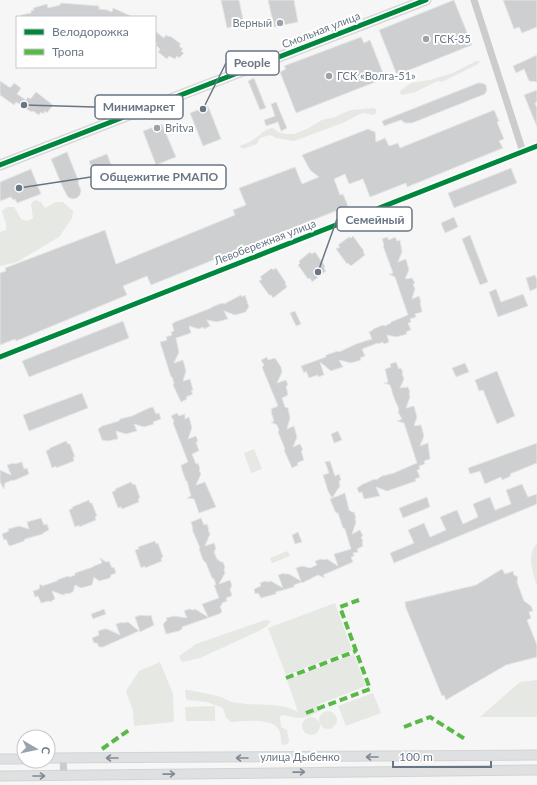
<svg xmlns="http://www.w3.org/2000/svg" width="537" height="785" font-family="Lato,sans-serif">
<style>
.green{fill:#e5e8e3}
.building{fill:#cdcfd0;stroke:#e6e6e6}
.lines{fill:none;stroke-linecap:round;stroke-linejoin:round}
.secondary-casing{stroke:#d3d4d5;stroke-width:11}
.street{stroke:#cbcccd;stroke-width:7}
.secondary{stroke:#dfe0e1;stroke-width:9}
.quiet{stroke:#58b947;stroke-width:4;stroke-dasharray:8 4;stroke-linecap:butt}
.cycleway-casing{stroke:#fff;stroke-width:8}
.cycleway{stroke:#00873e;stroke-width:5}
.oneway{stroke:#808b97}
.poi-dot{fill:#9aa3ac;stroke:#fff;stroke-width:1.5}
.labels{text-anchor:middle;stroke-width:4;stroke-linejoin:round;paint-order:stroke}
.poi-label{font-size:11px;fill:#687684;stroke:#fff;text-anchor:start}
.street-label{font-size:11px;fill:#687684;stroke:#fff}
.leader{fill:none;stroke:#687684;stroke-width:1.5}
.callout-dot{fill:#687684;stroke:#fff;stroke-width:1.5}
.callout{fill:#fff;stroke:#687684;stroke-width:1.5}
.callout-label{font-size:12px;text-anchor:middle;font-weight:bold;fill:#687684}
</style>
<rect width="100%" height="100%" fill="#f6f6f6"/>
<g class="green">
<polygon points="476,61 480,61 478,64 442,82 438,81 415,92 401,95 400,91 411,83 430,80 453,73"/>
<path d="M374,108L376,110V113L373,115L363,113L360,114L345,122L294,141L276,138L270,135L260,138L257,144L243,149L239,146C243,144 247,144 251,141C259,137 264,129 273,128L278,132L285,134H294L307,129L322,120L335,117L351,110Z"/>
<polygon points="35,200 41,202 45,208 56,202 63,202 73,211 72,218 59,237 17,262 0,266 0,232 6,230 6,224 2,211 7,207 14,207 21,219 27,221 33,218 31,204"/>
<polygon points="254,449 262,469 251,473 244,453"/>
<path d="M537,543V586C533,573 526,555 537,543Z"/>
<polygon points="288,551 290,556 272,563 270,558"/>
<polygon points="335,603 352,650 286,675 268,628"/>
<polygon points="265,620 271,621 267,626 259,631 200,658 182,662 179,656 196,644"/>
<path d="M354,654L366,686L299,712L318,705L322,708C318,714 306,718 298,718C293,718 287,715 282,715L280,717L281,727L287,730L289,741L288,744L284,745L281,743C281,739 281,734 279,730C273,717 243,721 231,722L226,718L223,708L207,702L187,700L186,698L185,690C188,689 213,695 218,696C223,697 227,701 232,702C254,707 279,701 298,712L287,680Z"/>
<polygon points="160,662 173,694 174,722 134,726 133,711 126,691 139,671"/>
<polygon points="537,680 537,717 480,717 520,682"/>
<polygon points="373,693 381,713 346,726 338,706"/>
<polygon points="215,706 215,721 186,721 185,707"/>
<circle cx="328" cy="720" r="9"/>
<circle cx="311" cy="726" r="9"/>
</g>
<g class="building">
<polygon points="221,0 239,0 244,24 227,28"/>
<polygon points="268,0 294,0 298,22 274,27"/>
<polygon points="454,0 472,45 397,75 379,30"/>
<polygon points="503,0 537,0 537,27 522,33 519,27 514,29"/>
<polygon points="61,3 99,6 99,9 107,10 112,12 113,8 133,17 21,17 21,15 31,13 31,11 34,10 33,8 47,4 48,8 60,5"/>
<polygon points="155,31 164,38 166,35 169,37 170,36 181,44 179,46 183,49 181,51 184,53 179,58 177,56 175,59 169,56 167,59 158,52 160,49 156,45 157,43 155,42"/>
<polygon points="361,37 364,43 370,40 383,73 376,76 378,81 296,113 280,72 286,69 284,66"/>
<polygon points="537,55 537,82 529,81 524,69 516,73 513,66"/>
<polygon points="254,78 266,108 260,110 248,81"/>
<polygon points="0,81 9,87 11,87 14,83 21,88 17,94 26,100 28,97 30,99 32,97 36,92 53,105 47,113 45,111 43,114 41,112 39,115 33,111 32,112 28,110 16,102 14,105 0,95"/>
<polygon points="478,83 482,83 486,85 487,90 485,94 412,123 405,123 401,120 384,126 382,121"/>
<polygon points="537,90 537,102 535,103 537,108 537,127 524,95"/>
<polygon points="276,102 287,128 281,131 278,122 266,126 264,120 275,116 271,104"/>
<polygon points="208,106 221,139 203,146 190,113"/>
<polygon points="494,110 499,121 497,122 504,139 499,141 503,148 407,187 406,183 370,197 363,179 349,184 345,174 334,179 340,195 343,194 348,206 151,285 147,276 123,286 127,295 16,341 15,339 0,345 0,273 6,271 5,268 105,230 116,264 235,215 233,210 246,205 239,188 295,167 302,184 319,177 310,170 302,155 368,129 375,132 376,142 385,138 389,146 398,143 400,148"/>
<polygon points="162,124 176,157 156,165 143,131"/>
<polygon points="67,152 79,182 78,183 81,190 80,195 77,198 72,199 68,197 63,188 51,159"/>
<polygon points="107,154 118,183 100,190 89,161"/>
<polygon points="511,168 517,183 454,208 448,193"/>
<polygon points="31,169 41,194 17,203 15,199 13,200 11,197 0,201 0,182"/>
<polygon points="454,217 458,227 445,233 441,223"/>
<polygon points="470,235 488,282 480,285 462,239"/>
<polygon points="353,236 364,251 363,252 365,255 351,266 348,263 347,264 336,249 340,247 338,245 349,237 351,238"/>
<polygon points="387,237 389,240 395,237 397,241 400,240 402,252 398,262 406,259 409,270 405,279 412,278 415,283 413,284 415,289 412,299 419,296 421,302 420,302 422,312 415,314 416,317 410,319 411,322 408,323 411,330 406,332 407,334 396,337 387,335 389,342 384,344 383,342 378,344 378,343 362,349 365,356 360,358 361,360 351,363 339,360 343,367 337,369 336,369 331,371 320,362 324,375 318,377 318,375 309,378 306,371 304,373 301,366 326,357 326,355 338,351 339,352 356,344 372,339 369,332 373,330 373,329 383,325 385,326 391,323 391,322 408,315 395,277 389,274 393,273 383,246 384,245 382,239"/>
<polygon points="310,252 312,254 315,252 325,266 324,268 326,271 312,282 310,278 308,279 298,265 300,263 299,261"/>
<polygon points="272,268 273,270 276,268 286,283 285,284 287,287 273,298 271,295 269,295 259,281 262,279 260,277"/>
<polygon points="535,275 537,280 537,288 530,291 526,278"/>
<polygon points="496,289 501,302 523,294 528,306 498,317 489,292"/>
<polygon points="241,295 242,297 245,295 249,307 246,311 246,312 235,315 224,311 228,319 217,322 207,320 210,326 204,329 203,327 199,329 189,326 191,333 176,338 179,352 174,363 183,360 186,371 183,381 190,379 193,390 191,391 193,394 186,397 187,399 181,402 173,385 174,383 172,377 171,377 160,342 167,340 166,337 172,335 171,332 174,331 172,324 175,322 211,308 212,307 222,303 224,304"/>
<polygon points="295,311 301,324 296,326 290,313"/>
<polygon points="123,321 129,338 29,377 22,361"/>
<polygon points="267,357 268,360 275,358 281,367 282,372 277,383 286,380 288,385 286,386 288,395 282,398 285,407 288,408 290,418 287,429 294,426 297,437 293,447 300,444 303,450 301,451 304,460 297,463 298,465 292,468 284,450 285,449 278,432 279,430 277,425 271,422 274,421 271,412 272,412 271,409 278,406 262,367 264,365 261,360"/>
<polygon points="396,362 399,369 401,368 403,373 402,374 404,379 400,388 408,387 410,392 409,393 410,397 406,408 414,406 417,417 414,426 421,425 424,436 420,446 428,443 430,459 424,461 425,464 419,466 420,469 417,470 420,477 415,479 416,481 387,491 376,487 380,496 364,499 362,492 359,493 357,488 363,484 375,479 376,480 382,476 394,473 417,463 404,423 397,421 402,419 398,412 399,410 397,404 396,403 392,392 392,391 390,385 384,383 388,382 385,369 391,367 390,364"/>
<polygon points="465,363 469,372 456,377 452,368"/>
<polygon points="497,371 515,416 497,424 483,390 479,391 475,380"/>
<polygon points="82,393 88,408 29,431 23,415"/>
<polygon points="153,407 156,414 159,413 161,419 153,422 154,424 144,427 134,424 137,431 126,434 116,431 118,439 107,441 102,440 98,429 102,426 119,421 120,419 132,416 149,408"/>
<polygon points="177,413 179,416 185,414 185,419 189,417 192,428 188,439 196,436 198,441 196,442 199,451 192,454 196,464 198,463 200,469 199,470 201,474 196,485 205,482 216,507 199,513 194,499 187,498 191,496 187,481 186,481 182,470 181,465 188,462 173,423 174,421 171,416"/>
<polygon points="338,431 342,440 334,443 331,434"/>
<polygon points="66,441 68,444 70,444 75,457 73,457 74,461 56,468 56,466 52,468 46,451 50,449 50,448"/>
<polygon points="537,443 537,463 510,474 511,476 502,480 501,477 485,484 480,471 470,474 468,468"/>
<polygon points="330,461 335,476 339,474 341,480 339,481 340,486 332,498 328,491 323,475 329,473 325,462"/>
<polygon points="22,462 24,469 27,468 29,474 13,481 13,480 5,483 4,489 0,482 0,470 11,475 7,465 13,463 14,464"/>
<polygon points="131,482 133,485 135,484 137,489 140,498 138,499 139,502 122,509 121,507 118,508 112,492 116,490 115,489"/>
<polygon points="522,484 528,497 537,494 537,504 394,563 390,553 414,543 408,530 424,523 430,537 446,530 440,517 457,510 463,524 478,517 473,504 490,497 495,510 511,504 506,490"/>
<polygon points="345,493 349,510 352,512 354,512 356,518 355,518 356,522 352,534 360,530 363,536 361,537 363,541 362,543 363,546 357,549 358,552 353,553 354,556 351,557 353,562 323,575 325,578 318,575 302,583 302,582 294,585 294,587 276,592 276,594 261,598 258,593 255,594 254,589 261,586 260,583 265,581 269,582 271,581 283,588 278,575 284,573 284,574 289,574 301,581 296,568 302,566 310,568 317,565 315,561 321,559 324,560 327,559 338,566 334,554 351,549 345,529 343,528 338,513 336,513 334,509 330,499"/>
<polygon points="427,497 430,507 403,518 399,508"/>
<polygon points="89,500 90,503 92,503 97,516 95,517 96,520 79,527 79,525 75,527 69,510 73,508 72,507"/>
<polygon points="41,518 44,525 47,524 49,530 43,533 43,534 25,539 24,541 13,545 9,546 6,539 4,540 2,534 9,531 8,529 19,526 29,529 27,522"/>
<polygon points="201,518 204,525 207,524 209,530 208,530 210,534 205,546 214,543 216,548 214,552 217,559 221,562 223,562 225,567 224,570 225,573 219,584 230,580 232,586 230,589 232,596 226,598 227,601 222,603 222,605 220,606 222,612 219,614 182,627 182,629 179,631 166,634 163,624 167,620 166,618 174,616 187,618 184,611 189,609 193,610 195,609 208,617 202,604 219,598 214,585 216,585 214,579 212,578 206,563 203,560 199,549 200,548 192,529 193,529 191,522"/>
<polygon points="298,532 302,542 295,544 292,535"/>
<polygon points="155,541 156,544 158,543 163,557 161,558 162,561 145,568 145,566 141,568 135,550 139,549 138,547"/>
<polygon points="100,558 106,562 109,561 112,568 114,567 116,573 111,575 110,578 99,581 94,577 92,585 81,588 75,585 73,592 68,594 67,593 63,595 52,591 55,599 50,602 49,601 41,603 38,596 35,597 33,591 39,589 40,584 42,586 57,581 57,580 68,576 70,577 75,575 75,573 93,567 94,566 102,563"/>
<polygon points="502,569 505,574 513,571 514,575 518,577 517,582 524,601 531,606 533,611 529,612 531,618 527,620 537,645 537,657 506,665 446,700 444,695 442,696 406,608 405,602 476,585"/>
<polygon points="104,609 106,614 93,619 91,614"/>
<polygon points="140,615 148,616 151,615 154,625 140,632 135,617"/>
<polygon points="122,622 122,623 128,622 139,631 103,647 99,647 97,643 94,643 92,638 99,635 98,631 104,629 107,629 120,635 116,624"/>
</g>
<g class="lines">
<g class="secondary-casing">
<g id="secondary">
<polyline points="0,165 426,0"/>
<polyline points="48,758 537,755"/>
<polyline points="0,759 24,759"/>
<polyline points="0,776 537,770"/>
</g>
</g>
<g class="street">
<polyline points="474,0 523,152"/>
<polyline points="0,357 537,146"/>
<polyline points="63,758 64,776"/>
</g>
<use href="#secondary" class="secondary"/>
<g class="quiet">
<polyline points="286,678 356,651"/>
<polyline points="306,713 370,689 340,607 359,600"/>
<polyline points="404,727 430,717 465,739"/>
<polyline points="102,749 129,730"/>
</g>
<g class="cycleway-casing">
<g id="cycleway">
<polyline points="0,165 426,0"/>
<polyline points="0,357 537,146"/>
</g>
</g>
<use href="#cycleway" class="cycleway"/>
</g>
<defs><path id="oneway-shaft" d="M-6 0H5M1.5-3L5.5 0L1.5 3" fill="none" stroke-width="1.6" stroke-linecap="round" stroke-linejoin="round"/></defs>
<g class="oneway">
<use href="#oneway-shaft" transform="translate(372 757) rotate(180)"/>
<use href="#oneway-shaft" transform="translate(112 758) rotate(180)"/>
<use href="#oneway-shaft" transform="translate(242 758) rotate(180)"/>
<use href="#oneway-shaft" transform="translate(299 772) rotate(-1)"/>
<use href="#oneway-shaft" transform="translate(169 774) rotate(-1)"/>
<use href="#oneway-shaft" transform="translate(39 776)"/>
</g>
<g class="poi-dot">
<circle cx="280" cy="23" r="4"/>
<circle cx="426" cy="39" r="4"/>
<circle cx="329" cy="76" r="4"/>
<circle cx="157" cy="128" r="4"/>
</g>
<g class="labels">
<g class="poi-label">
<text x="272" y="27" text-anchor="end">Верный</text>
<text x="434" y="43">ГСК-35</text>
<text x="337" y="80">ГСК «Волга-51»</text>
<text x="165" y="132">Britva</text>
</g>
<g class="street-label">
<text transform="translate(321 30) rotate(-21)" y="4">Смольная улица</text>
<text transform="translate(265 242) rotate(-21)" y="4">Левобережная улица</text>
<text x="300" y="761">улица Дыбенко</text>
</g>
</g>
<path class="leader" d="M203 109L226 63M24 105L95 107M19 188L91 177M318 272L337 219"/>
<g class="callout-dot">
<circle cx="203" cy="109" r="4"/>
<circle cx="24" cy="105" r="4"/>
<circle cx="19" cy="188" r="4"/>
<circle cx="318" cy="272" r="4"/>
</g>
<g class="callout">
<rect x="226" y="51" width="53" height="24" rx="4"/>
<rect x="95" y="95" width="88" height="24" rx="4"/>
<rect x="91" y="165" width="135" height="24" rx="4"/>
<rect x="337" y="207" width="75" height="24" rx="4"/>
</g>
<g class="callout-label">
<text x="252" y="67">People</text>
<text x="139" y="111">Минимаркет</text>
<text x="159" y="181">Общежитие РМАПО</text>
<text x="375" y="224">Семейный</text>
</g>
<rect x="16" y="16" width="140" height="52" fill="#ffffff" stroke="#c3c8ce"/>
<rect x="24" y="29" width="20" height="6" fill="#00873e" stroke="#c3c8ce"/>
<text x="52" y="36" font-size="12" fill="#687684">Велодорожка</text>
<rect x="24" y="49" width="20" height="6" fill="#58b947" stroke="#c3c8ce"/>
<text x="52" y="56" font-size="12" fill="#687684">Тропа</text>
<g transform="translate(36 749) rotate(99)"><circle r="19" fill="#ffffff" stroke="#c3c8ce"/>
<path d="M0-3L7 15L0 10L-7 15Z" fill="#9aa3ac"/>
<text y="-6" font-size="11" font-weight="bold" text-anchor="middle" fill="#687684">С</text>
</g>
<path d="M393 761v6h98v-6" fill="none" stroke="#687684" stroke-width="2"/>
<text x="399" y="761" font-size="12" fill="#687684" stroke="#ffffff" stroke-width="3" paint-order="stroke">100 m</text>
</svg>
